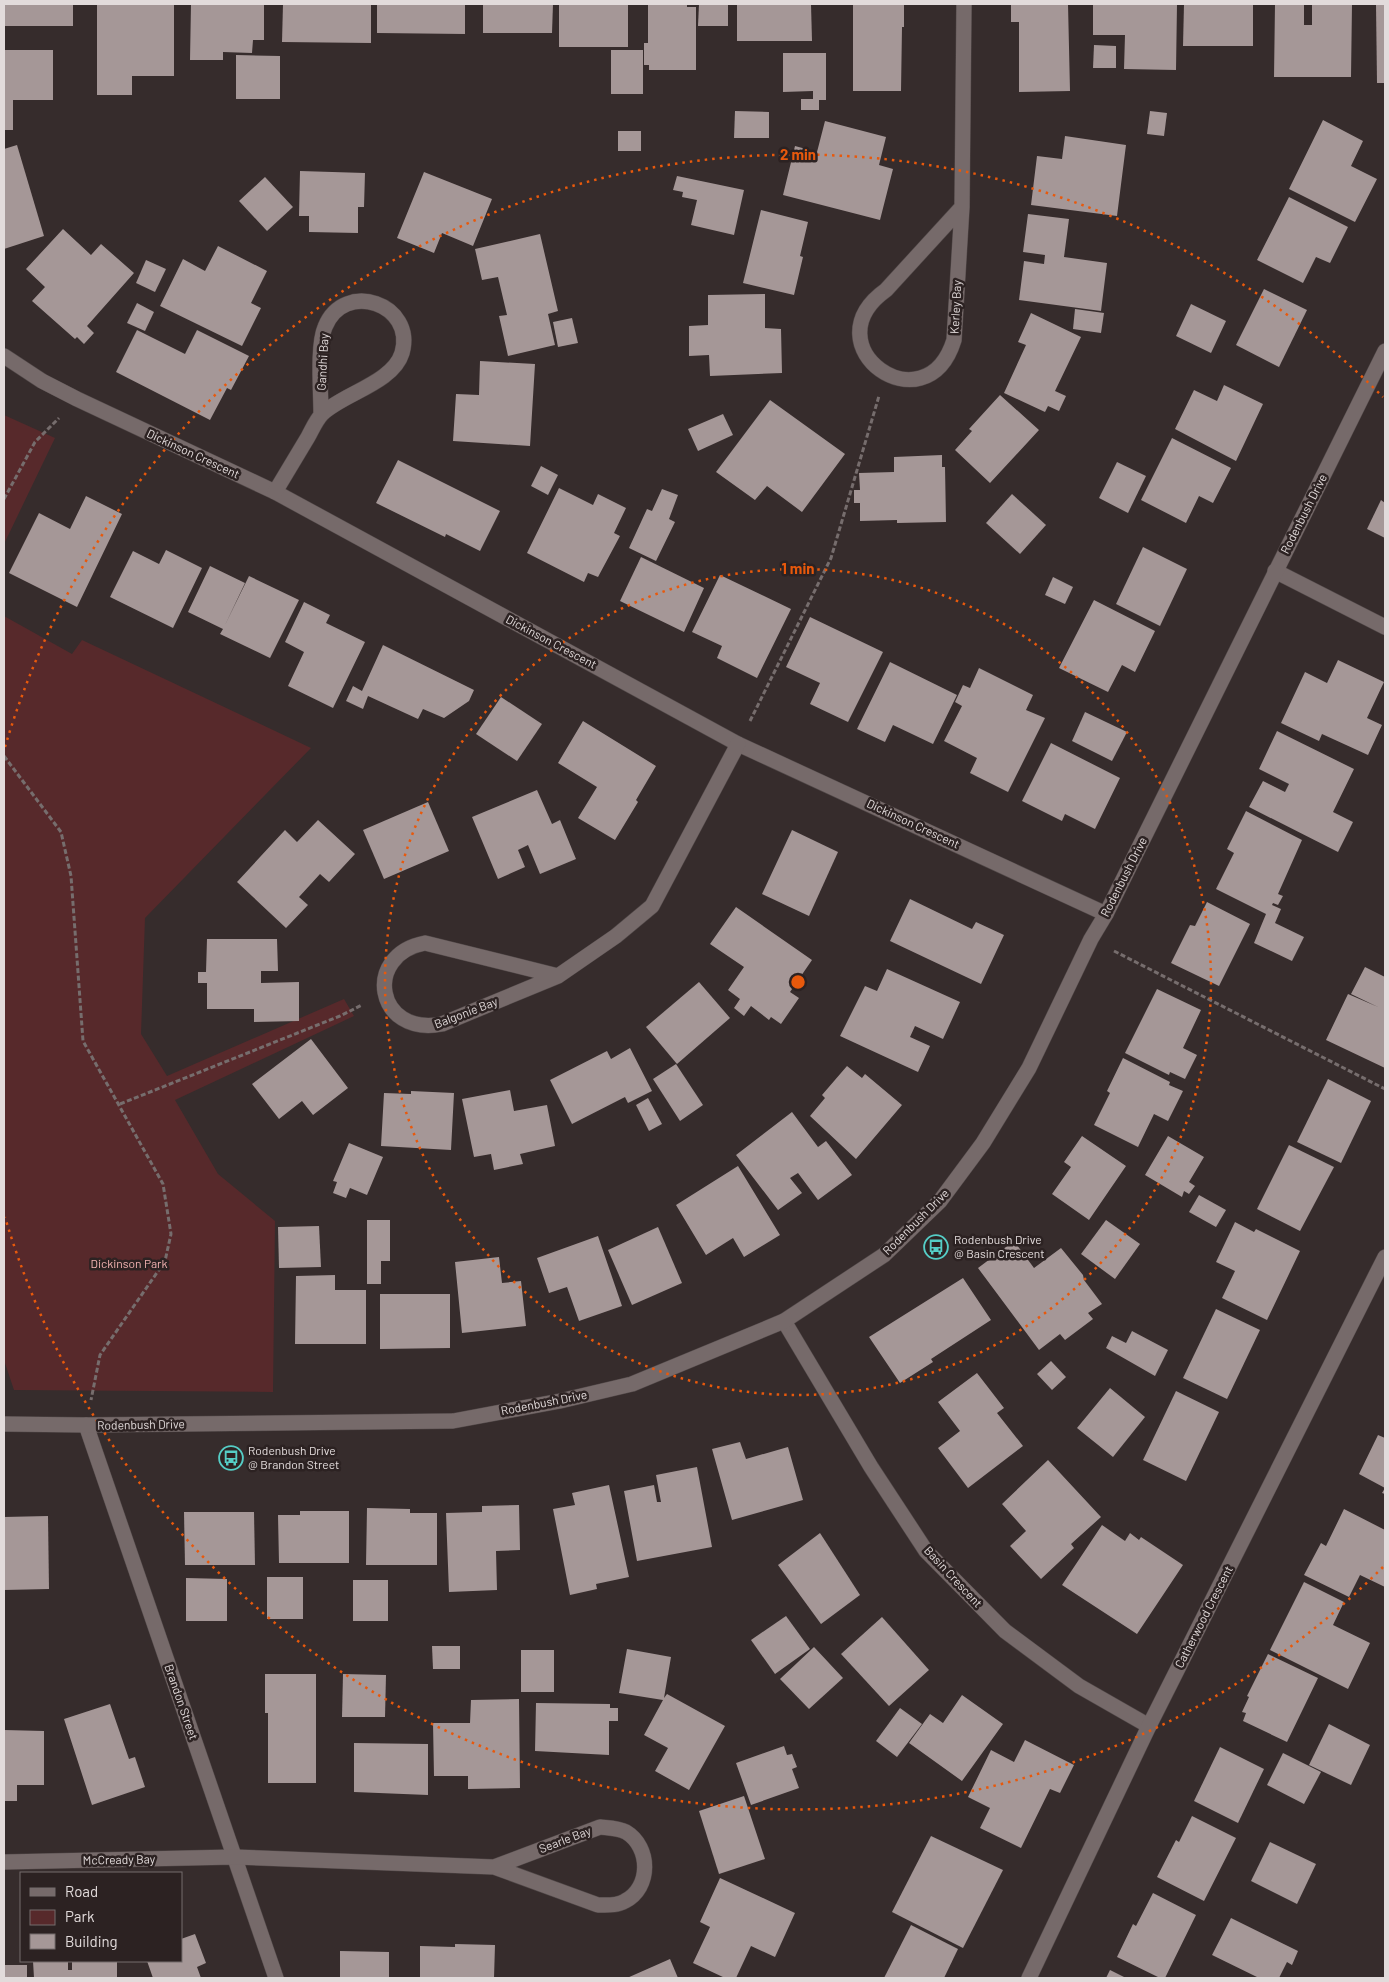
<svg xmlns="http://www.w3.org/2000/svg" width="1389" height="1982" font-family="Barlow,sans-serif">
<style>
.green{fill:#57292b}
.building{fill:#a59797}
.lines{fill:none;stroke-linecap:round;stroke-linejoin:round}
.street-casing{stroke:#514848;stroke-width:16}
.secondary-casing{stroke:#514848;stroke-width:16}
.path{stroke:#766d6d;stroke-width:3;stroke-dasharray:5 2.5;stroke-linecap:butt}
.street{stroke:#766a6a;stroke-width:15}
.secondary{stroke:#766a6a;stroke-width:15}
.ring{fill:none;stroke:#e8590c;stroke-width:2.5;stroke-dasharray:2.5 5}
.labels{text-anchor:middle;stroke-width:5;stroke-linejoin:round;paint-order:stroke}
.street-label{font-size:12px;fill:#e2dbdb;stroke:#2c2222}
.poi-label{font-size:12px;fill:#e2dbdb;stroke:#2c2222;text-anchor:start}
.park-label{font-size:12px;fill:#f3b3b2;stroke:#2c2222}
.centre{fill:#e8590c;stroke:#2c2222;stroke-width:2.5}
.ring-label{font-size:15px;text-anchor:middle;font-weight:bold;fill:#e8590c;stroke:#2c2222;stroke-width:5;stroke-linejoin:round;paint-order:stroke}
</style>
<rect width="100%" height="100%" fill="#362c2c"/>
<g class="green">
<polygon points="4,415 55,438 4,544"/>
<polygon points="4,616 72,654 82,640 311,748 145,918 141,1034 167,1076 344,999 354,1016 175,1100 218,1174 275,1221 273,1392 14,1390 4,1360"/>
</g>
<g class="building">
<rect x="4" y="4" width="69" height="22"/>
<polygon points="97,4 174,4 174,76 132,76 132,95 97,95"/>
<polygon points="191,4 264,4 264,40 253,40 252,53 223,52 223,60 190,60"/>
<polygon points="283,4 371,4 371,43 282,42"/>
<polygon points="377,4 465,4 465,34 377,33"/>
<polygon points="483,4 553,4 552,33 483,33"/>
<rect x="559" y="4" width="69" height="43"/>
<polygon points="648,4 687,4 687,7 696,7 696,70 649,70 649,65 644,65 644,43 648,43"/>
<polygon points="699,4 728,4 728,26 698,26"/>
<polygon points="737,4 811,4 812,41 737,41"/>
<polygon points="853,4 904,4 904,27 902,27 901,91 853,91"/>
<polygon points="1011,4 1068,4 1070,91 1019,92 1019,22 1011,22"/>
<polygon points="1093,4 1177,4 1176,70 1124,69 1125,35 1093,35"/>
<polygon points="1184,4 1253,4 1253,46 1183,46"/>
<polygon points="1275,4 1304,4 1304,25 1312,25 1312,4 1352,4 1351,77 1274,77"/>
<polygon points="1376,4 1385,4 1385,83 1377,83"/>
<polygon points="1094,45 1116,46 1116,68 1093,68"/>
<polygon points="4,50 53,50 53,100 13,100 13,130 4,130"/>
<rect x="611" y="50" width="32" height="44"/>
<polygon points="783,53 826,53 826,100 819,100 819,110 801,110 801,99 813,99 813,91 783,92"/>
<polygon points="236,55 280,56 280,99 236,99"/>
<polygon points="735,111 769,112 769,138 734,138"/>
<polygon points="1150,111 1167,113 1164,136 1147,134"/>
<polygon points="1323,120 1363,141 1351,166 1377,179 1355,222 1289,189"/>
<polygon points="825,121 886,137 879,165 893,169 880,220 783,195 795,146 817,152"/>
<rect x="618" y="131" width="23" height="20"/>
<polygon points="1065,136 1126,145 1117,216 1031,205 1037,156 1062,159"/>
<polygon points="17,145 44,236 4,249 4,149"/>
<polygon points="300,171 365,173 364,207 358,207 358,233 309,232 309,216 299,216"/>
<polygon points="424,172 492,199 473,246 442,233 434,253 397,238"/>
<polygon points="677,176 744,190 734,235 691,225 697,200 682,197 683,192 673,190"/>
<polygon points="265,177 293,207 267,231 239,201"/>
<polygon points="1289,197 1348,227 1330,263 1316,257 1303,283 1257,260"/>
<polygon points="761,210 808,222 800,256 803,257 794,295 743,283"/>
<polygon points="1028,214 1069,219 1064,257 1107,263 1101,311 1019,300 1024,261 1044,264 1045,255 1023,252"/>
<polygon points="63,229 91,255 101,244 134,273 87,326 94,333 84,344 77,337 75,339 32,301 45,287 26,269"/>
<polygon points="540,234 558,311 548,314 555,345 508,356 499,316 507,315 498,277 482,280 475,249"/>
<polygon points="218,246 267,271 251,303 261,308 242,346 160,306 183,259 205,271"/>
<polygon points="146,260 166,269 155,292 136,283"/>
<polygon points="1264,289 1307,310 1279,367 1236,345"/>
<polygon points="765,294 765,328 781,329 782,373 710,376 709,355 689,356 689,326 708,325 708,295"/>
<polygon points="137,303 154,312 145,331 127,323"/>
<polygon points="1191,304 1226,321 1211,353 1176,336"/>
<polygon points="1075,309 1104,313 1101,333 1073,329"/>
<polygon points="1031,313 1081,337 1055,391 1066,396 1059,411 1048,406 1045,412 1004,393 1026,345 1018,342"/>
<polygon points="572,318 578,343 558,347 553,322"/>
<polygon points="137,330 185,354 197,330 249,356 231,390 227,388 210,420 116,372"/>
<polygon points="480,361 535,364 530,446 453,441 456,394 479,395"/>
<polygon points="1224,385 1263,404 1236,461 1175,429 1194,390 1217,401"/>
<polygon points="1000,395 1039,430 990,483 955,450 972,431 969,429"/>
<polygon points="770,400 845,454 802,512 767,486 755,500 716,472"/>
<polygon points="723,414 733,435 698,451 688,429"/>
<polygon points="1172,438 1231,468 1213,503 1199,496 1186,523 1141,500"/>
<polygon points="942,455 942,467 945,467 946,522 897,523 897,520 860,521 860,503 854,503 854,490 860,490 859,473 894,472 894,457"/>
<polygon points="398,460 500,511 480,551 446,534 445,537 376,503"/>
<polygon points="1117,462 1146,476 1128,513 1099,498"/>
<polygon points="541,466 558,475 548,495 531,486"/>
<polygon points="559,488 593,505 598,494 626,508 614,533 620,536 598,577 588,573 584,582 527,553"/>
<polygon points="662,489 678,495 669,519 675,522 656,561 629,548 647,509 652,511"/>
<polygon points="1012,494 1046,525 1020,554 986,523"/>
<polygon points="86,496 122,514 77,607 9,573 39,513 70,529"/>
<polygon points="1381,500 1385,503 1385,538 1367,529"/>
<polygon points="1143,547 1187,569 1160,626 1116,604"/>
<polygon points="166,550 202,568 173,628 110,597 133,551 159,564"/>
<polygon points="641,557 704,588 684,632 620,601"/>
<polygon points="210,566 245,583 225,625 249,576 299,600 270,658 220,634 223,629 188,612"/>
<polygon points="720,575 791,609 757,678 717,658 722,646 692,632"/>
<polygon points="1053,577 1073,587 1065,604 1045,595"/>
<polygon points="1094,600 1155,631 1135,672 1122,665 1108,692 1059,668"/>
<polygon points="304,602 330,615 326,623 365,642 333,708 288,686 304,652 285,642"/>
<polygon points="810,617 883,652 848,722 810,704 820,683 786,667"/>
<polygon points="383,645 474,690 469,701 444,718 423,709 418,719 368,696 363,709 346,701 353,686 362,691"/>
<polygon points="1338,660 1384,682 1367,718 1382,725 1368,755 1322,734 1319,741 1281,723 1305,672 1327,683"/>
<polygon points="890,662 957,695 933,744 893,725 885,742 857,729"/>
<polygon points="979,668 1033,695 1026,710 1045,718 1008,792 970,773 977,758 944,741 962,706 955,702 963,685 970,688"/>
<polygon points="501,697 542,724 517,761 476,734"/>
<polygon points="1085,712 1127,732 1112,761 1072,741"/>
<polygon points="583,721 656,766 636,800 638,802 615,840 578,818 597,787 558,763"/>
<polygon points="1277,731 1354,769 1333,812 1353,822 1338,852 1249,807 1263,781 1285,792 1289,784 1259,769"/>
<polygon points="1051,743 1120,778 1095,829 1065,814 1062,821 1022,801"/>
<polygon points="537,790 552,824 560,820 576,859 540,874 528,845 518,850 525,867 498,879 472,817"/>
<polygon points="428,802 449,851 384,879 363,830"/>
<polygon points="1246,811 1302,840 1278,894 1283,896 1278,905 1273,903 1272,905 1281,909 1275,923 1304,937 1292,961 1254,943 1266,914 1216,889 1234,853 1227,849"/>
<polygon points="318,820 355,854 329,882 320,874 299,897 308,905 286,928 237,882 285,830 297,842"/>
<polygon points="792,830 838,852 809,916 762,894"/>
<polygon points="910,899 972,929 976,922 1004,935 981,984 890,941"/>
<polygon points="1207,902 1250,924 1219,986 1171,963 1190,925 1195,926"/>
<polygon points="736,907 812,960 790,992 799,998 781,1024 771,1017 769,1020 751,1006 744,1016 734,1008 740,999 728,990 744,967 710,944"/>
<polygon points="207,939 277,939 278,971 261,971 261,983 299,982 299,1021 254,1022 254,1009 207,1009 207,983 198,983 198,972 206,972"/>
<polygon points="1365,967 1385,977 1385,1068 1326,1040 1348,994 1378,1007 1351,994"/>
<polygon points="887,969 960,1002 943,1039 915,1026 910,1037 930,1046 918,1072 840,1036 865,986 877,991"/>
<polygon points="699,982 730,1018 677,1064 646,1027"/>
<polygon points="1157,989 1201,1010 1183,1048 1197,1055 1185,1079 1170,1072 1169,1075 1125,1053"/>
<polygon points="311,1039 348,1088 313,1115 302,1101 279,1119 252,1084"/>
<polygon points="630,1048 652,1091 628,1103 625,1097 572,1124 550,1080 607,1051 611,1059"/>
<polygon points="1123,1058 1170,1082 1169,1085 1183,1091 1168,1121 1154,1114 1138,1147 1094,1125 1110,1093 1107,1091"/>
<polygon points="676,1064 703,1105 680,1121 653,1079"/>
<polygon points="847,1066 862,1078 865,1074 902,1105 856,1159 810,1116 825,1098 822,1095"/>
<polygon points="1328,1079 1371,1101 1341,1163 1297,1142"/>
<polygon points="510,1090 514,1111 547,1105 555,1146 520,1154 523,1164 494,1170 491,1154 474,1157 462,1099"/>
<polygon points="411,1091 454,1093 451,1150 381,1146 384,1093 411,1094"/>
<polygon points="648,1098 662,1124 649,1131 636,1105"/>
<polygon points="792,1112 818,1147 826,1141 852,1175 818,1200 798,1173 790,1178 802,1193 778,1210 736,1155"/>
<polygon points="1082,1136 1126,1166 1089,1220 1052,1194 1071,1167 1064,1162"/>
<polygon points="1168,1136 1204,1157 1189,1182 1195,1186 1189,1194 1184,1191 1182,1197 1145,1175"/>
<polygon points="349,1143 383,1157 367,1195 350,1188 346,1198 333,1193 337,1182 333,1181"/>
<polygon points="1289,1145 1334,1167 1300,1231 1257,1209"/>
<polygon points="738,1166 780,1235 744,1257 733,1238 706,1255 676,1205"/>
<polygon points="1199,1195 1226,1210 1216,1227 1189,1212"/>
<polygon points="367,1220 390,1220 390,1261 381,1261 381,1284 367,1284"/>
<polygon points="1106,1220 1140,1244 1115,1279 1081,1254"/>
<polygon points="1235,1222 1254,1232 1256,1229 1300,1251 1267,1320 1222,1298 1235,1271 1216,1262"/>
<polygon points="319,1226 321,1267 279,1268 278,1227"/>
<polygon points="658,1227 682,1283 632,1305 608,1250"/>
<polygon points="598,1236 622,1306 579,1321 567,1287 549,1293 537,1258"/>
<polygon points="1014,1241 1034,1268 1061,1248 1083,1275 1084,1280 1102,1304 1088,1313 1093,1319 1065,1340 1060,1334 1039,1350 978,1268"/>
<polygon points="499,1257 502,1283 521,1281 526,1326 462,1333 455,1262"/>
<polygon points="335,1275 335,1290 366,1290 366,1344 295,1344 296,1276"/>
<polygon points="963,1278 991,1320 931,1359 933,1362 900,1383 869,1337"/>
<polygon points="380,1294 450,1294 450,1348 380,1349"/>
<polygon points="1216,1309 1260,1330 1227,1399 1183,1378"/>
<polygon points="1132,1331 1168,1350 1155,1376 1106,1348 1112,1336 1126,1343"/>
<polygon points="1051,1361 1066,1377 1052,1390 1037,1374"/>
<polygon points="977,1373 1004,1408 997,1413 1023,1446 968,1488 938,1448 960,1431 938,1402"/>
<polygon points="1110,1388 1145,1417 1113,1457 1077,1428"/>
<polygon points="1176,1391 1219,1412 1186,1481 1143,1460"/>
<polygon points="1378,1435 1385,1438 1385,1494 1382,1493 1385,1488 1359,1474"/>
<polygon points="740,1442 746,1459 788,1447 803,1500 732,1520 712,1449"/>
<polygon points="1048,1460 1101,1517 1071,1544 1074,1548 1041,1579 1010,1546 1026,1531 1002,1504"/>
<polygon points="697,1467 712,1547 637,1561 624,1491 654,1485 657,1502 661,1502 656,1475"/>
<polygon points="609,1485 629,1577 596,1584 597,1589 570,1595 553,1509 575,1505 572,1493"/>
<polygon points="519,1505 520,1550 496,1551 497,1590 449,1592 446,1513 482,1512 482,1506"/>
<polygon points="367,1508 410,1509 410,1513 437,1513 437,1565 366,1565"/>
<polygon points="1344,1509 1385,1530 1385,1587 1360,1575 1349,1597 1304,1575 1321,1543 1326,1546"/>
<polygon points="300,1511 349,1511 349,1563 279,1563 278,1515 300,1515"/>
<polygon points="184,1512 254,1512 255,1565 185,1565"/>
<polygon points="48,1516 49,1589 4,1590 4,1517"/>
<polygon points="1102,1525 1125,1541 1130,1533 1139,1540 1141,1537 1183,1565 1137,1634 1062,1585"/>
<polygon points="820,1533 860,1595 821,1624 778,1565"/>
<rect x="267" y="1577" width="36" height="42"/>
<polygon points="186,1578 227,1579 227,1621 186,1621"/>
<rect x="353" y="1580" width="35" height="41"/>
<polygon points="1304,1582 1344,1602 1333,1625 1370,1643 1348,1689 1270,1650"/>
<polygon points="786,1616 810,1649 775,1674 751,1640"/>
<polygon points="882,1617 929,1670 889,1706 841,1654"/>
<polygon points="432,1646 460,1646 460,1669 433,1669"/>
<polygon points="814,1647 843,1678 809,1709 780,1679"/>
<polygon points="627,1649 671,1657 664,1698 667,1694 725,1726 689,1790 655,1771 668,1748 644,1735 663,1700 619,1693"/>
<rect x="521" y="1650" width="33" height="42"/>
<polygon points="1268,1654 1318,1678 1287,1742 1243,1721 1246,1713 1242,1712 1249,1697 1247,1696"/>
<polygon points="265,1674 316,1674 316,1783 268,1783 268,1713 265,1713"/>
<polygon points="343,1674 386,1675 385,1717 342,1717"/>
<polygon points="962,1695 1003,1724 962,1781 909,1743 930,1714 943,1723"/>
<polygon points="519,1699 520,1788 468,1789 468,1776 434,1776 433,1723 470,1723 471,1700"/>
<polygon points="536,1703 610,1704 610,1708 618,1708 618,1721 609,1721 609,1755 535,1751"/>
<polygon points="110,1704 129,1759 135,1757 145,1787 92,1805 64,1719"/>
<polygon points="900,1708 922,1724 897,1757 876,1741"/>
<polygon points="1329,1724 1370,1745 1351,1785 1309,1765"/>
<polygon points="4,1730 44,1731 44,1785 17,1785 17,1801 4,1801"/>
<polygon points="1025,1740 1074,1765 1060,1793 1050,1789 1021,1848 980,1828 990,1808 968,1797 991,1750 1014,1762"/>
<polygon points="354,1743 428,1744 428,1795 354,1792"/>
<polygon points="784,1746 787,1755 792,1754 797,1767 792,1769 799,1788 751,1805 736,1763"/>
<polygon points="1220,1747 1264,1769 1238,1823 1194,1801"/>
<polygon points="1283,1753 1321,1772 1304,1804 1267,1785"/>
<polygon points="744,1796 765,1859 719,1874 699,1811"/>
<polygon points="1192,1816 1236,1838 1204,1901 1157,1877 1176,1840 1179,1842"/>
<polygon points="931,1836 1003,1870 963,1948 892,1912"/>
<polygon points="1270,1842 1316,1864 1297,1904 1251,1881"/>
<polygon points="720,1878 795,1913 775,1957 751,1946 736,1978 725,1978 693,1963 710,1927 700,1922"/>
<polygon points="1153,1893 1196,1915 1165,1978 1160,1978 1117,1957 1133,1924 1136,1926"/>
<polygon points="1231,1918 1298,1951 1292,1965 1287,1962 1279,1978 1259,1978 1212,1955"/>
<polygon points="911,1925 958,1949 944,1978 884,1978"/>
<polygon points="195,1934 206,1963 197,1967 201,1978 153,1978 147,1961 181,1961 181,1939"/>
<polygon points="455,1944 495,1945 494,1978 420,1978 420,1946 455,1947"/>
<polygon points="340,1951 389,1952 389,1978 340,1978"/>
<polygon points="670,1959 678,1978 627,1978"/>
<polygon points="33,1961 68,1961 68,1970 72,1970 72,1961 117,1961 117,1978 34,1978"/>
<rect x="4" y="1965" width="23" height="13"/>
<polygon points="1110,1970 1126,1978 1106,1978"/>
</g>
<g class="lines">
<g class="street-casing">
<g id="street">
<path d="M962,207L886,290C808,346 926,430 954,340L962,207L964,4"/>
<polyline points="4,356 42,381 77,399 275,492 738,744 1106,914"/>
<path d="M275,492C286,474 297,455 308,437C312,430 316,420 322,414C342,394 393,383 402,353C416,304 344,279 325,327C317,345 321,393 321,414"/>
<polyline points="1275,571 1385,627"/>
<path d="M558,976L425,943C362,955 376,1037 442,1024L558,976L616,936L652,906L738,744"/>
<polyline points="784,1321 871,1467 926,1551 1005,1631 1079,1686 1149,1726"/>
<polyline points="86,1425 276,1978"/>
<path d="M4,1862L234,1857L494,1867L598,1905C607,1905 617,1906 625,1901C651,1888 651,1847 626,1832C618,1828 609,1828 600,1827L494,1867"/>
<polyline points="1029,1978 1149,1726 1385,1257"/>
</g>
</g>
<g class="secondary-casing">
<polyline id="secondary" points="4,1424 86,1425 453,1421 560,1401 632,1384 784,1321 884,1255 940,1201 983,1143 1029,1068 1091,939 1106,914 1385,351"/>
</g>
<g class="path">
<polyline points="4,499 35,442 59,418"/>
<polyline points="750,721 831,558 879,396"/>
<polyline points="4,756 61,832 71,876 83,1041 163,1184 171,1234 165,1261 100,1355 91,1400"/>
<polyline points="1114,951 1385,1089"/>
<polyline points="120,1104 340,1016 362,1005"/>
</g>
<use href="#street" class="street"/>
<use href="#secondary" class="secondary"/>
</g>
<g class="ring">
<circle cx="798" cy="982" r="413"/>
<path d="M1383 1567A827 827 0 0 1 5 1217M5 747A827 827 0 0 1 1383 397"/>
</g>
<defs>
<g id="bus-ring" transform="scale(1.25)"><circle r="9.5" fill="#2c2222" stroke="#55cdc6" stroke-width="1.5"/><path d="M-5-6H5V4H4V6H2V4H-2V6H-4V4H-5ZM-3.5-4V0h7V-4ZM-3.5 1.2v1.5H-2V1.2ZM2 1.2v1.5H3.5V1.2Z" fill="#55cdc6"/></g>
</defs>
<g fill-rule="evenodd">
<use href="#bus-ring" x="936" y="1247"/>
<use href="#bus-ring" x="231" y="1458"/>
</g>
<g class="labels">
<g class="street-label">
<text transform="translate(956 307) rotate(-87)" y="4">Kerley Bay</text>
<text transform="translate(323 362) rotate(-87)" y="4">Gandhi Bay</text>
<text transform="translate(193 454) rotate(25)" y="4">Dickinson Crescent</text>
<text transform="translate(1304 514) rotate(-63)" y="4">Rodenbush Drive</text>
<text transform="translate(551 642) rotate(28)" y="4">Dickinson Crescent</text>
<text transform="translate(913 824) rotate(25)" y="4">Dickinson Crescent</text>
<text transform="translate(1124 877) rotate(-63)" y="4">Rodenbush Drive</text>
<text transform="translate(466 1013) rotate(-21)" y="4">Balgonie Bay</text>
<text transform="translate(916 1222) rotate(-45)" y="4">Rodenbush Drive</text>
<text transform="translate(544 1403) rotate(-11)" y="4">Rodenbush Drive</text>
<text transform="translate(141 1425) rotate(-1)" y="4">Rodenbush Drive</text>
<text transform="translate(953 1577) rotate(47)" y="4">Basin Crescent</text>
<text transform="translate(1204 1617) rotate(-63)" y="4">Catherwood Crescent</text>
<text transform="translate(181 1702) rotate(71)" y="4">Brandon Street</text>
<text transform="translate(565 1840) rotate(-21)" y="4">Searle Bay</text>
<text transform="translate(119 1860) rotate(-1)" y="4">McCready Bay</text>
</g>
<g class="poi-label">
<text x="954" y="1244">Rodenbush Drive<tspan x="954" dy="14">@ Basin Crescent</tspan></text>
<text x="248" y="1455">Rodenbush Drive<tspan x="248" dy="14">@ Brandon Street</tspan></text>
</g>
<g class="park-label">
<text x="129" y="1268">Dickinson Park</text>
</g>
</g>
<circle cx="798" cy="982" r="8" class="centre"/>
<g class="ring-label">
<text x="798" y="160">2 min</text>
<text x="798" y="574">1 min</text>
</g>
<rect width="1389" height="1982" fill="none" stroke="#e2dbdb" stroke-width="10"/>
<rect x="20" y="1872" width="162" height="90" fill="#2c2222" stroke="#756c6c"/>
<rect x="30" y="1888" width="25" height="8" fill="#766a6a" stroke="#756c6c"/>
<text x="65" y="1897" font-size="15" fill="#e2dbdb">Road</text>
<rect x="30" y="1910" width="25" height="15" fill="#57292b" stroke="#756c6c"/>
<text x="65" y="1922" font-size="15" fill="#e2dbdb">Park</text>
<rect x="30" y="1934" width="25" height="15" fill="#a59797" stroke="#756c6c"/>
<text x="65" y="1947" font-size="15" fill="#e2dbdb">Building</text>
</svg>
